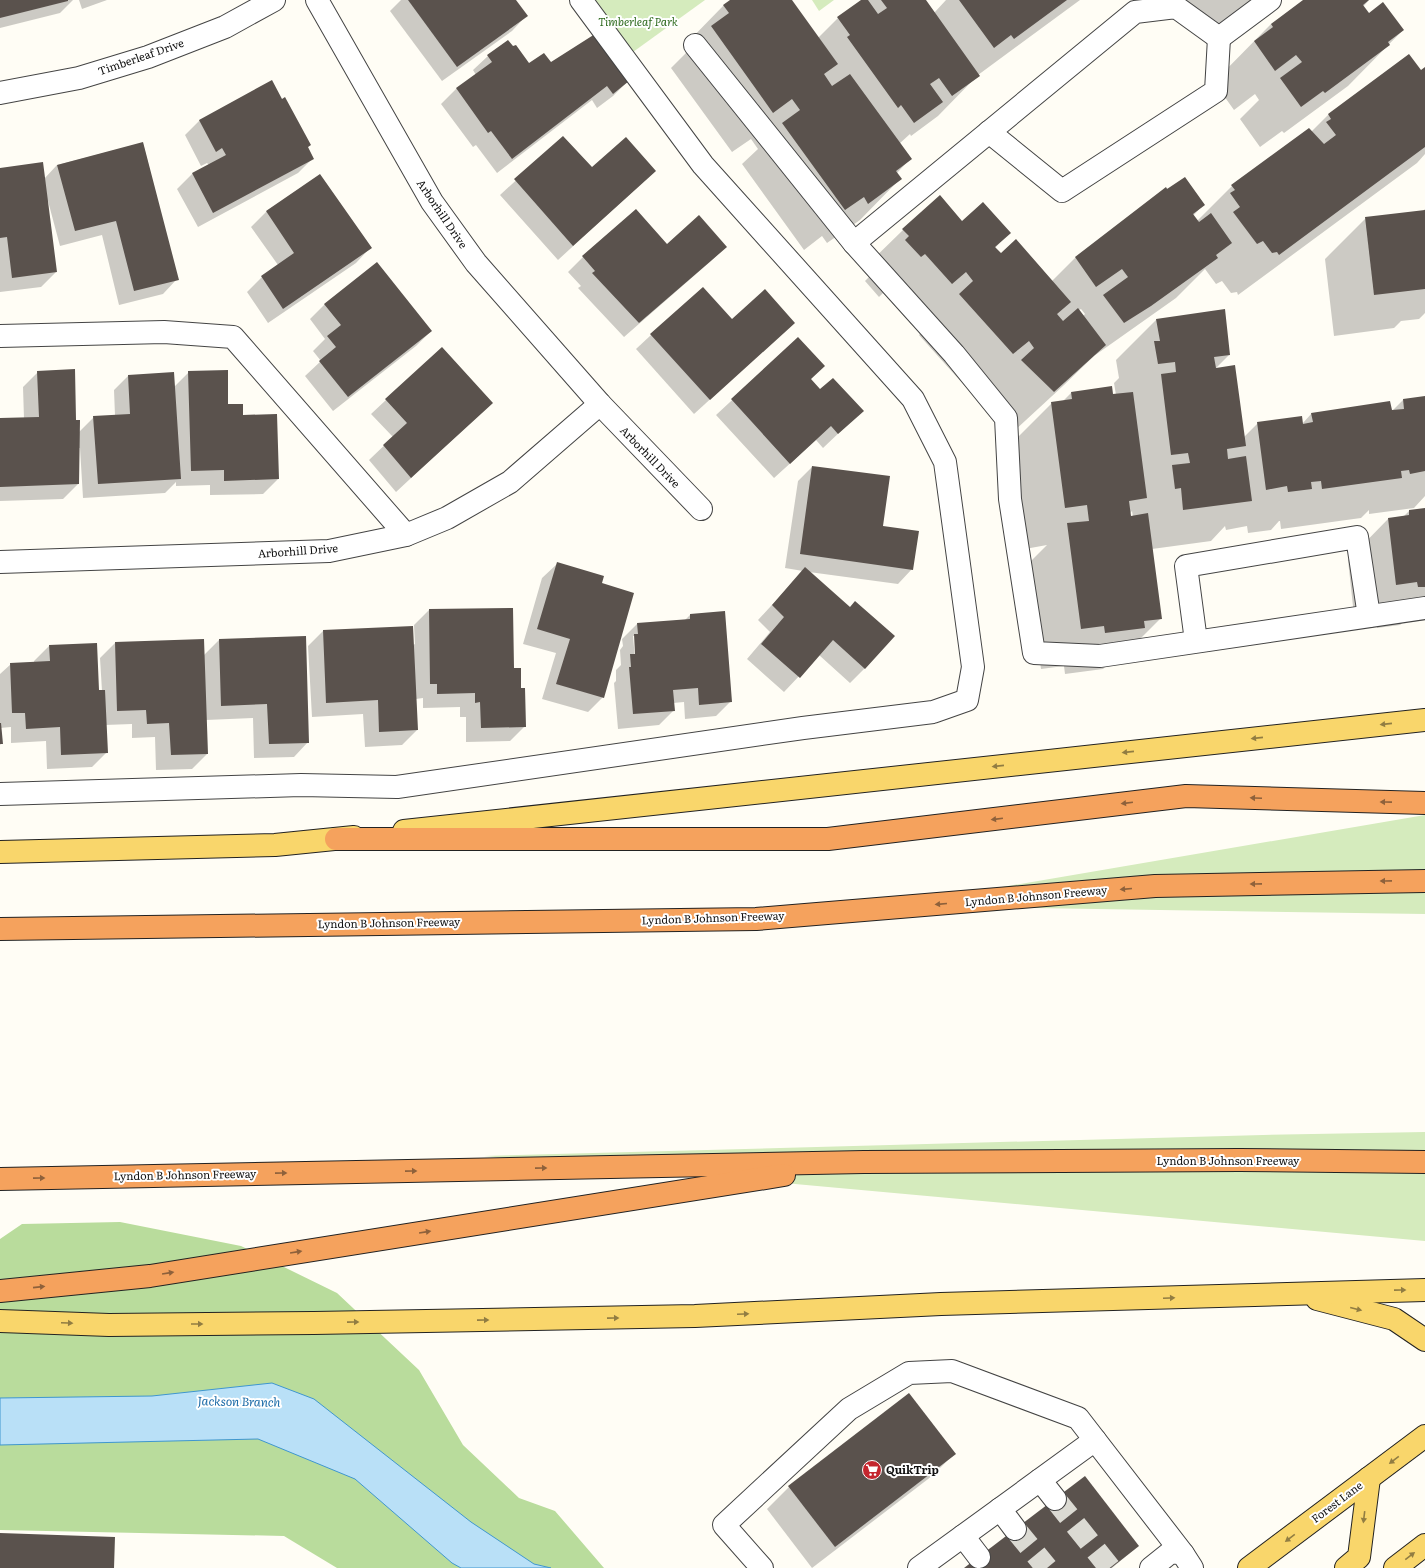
<svg xmlns="http://www.w3.org/2000/svg" width="1425" height="1568" font-family="Literata,serif">
<style>
.green{fill:#d5ebbd}
.forest{fill:#b9dc9c}
.water{fill:#b9e0f7;stroke:#3f96cf}
.shadow{fill:#0003;fill-rule:evenodd}
.building{fill:#5a524d}
.lines{fill:none;stroke-linecap:round;stroke-linejoin:round}
.minor-tunnel{stroke:#dbdad3;stroke-width:22;stroke-dasharray:22 11;stroke-linecap:butt}
.minor-casing{stroke:#444;stroke-width:24}
.major-casing{stroke:#222;stroke-width:24}
.highway-casing{stroke:#222;stroke-width:24}
.minor{stroke:#fff;stroke-width:22}
.major{stroke:#f9d66b;stroke-width:22}
.highway{stroke:#f5a25d;stroke-width:22}
.oneway{fill:#917d42}
.oneway2{fill:#8e613b}
.labels{text-anchor:middle;stroke-width:4;stroke-linejoin:round;paint-order:stroke}
.park-label{font-size:11px;font-style:italic;fill:#2f6b1f;stroke:#fff}
.street-label{font-size:11px;fill:#111;stroke:#fff}
.poi-label{font-size:11px;font-weight:bold;fill:#111;stroke:#fff;text-anchor:start}
.water-label{font-size:12px;font-style:italic;fill:#1768a6;stroke:#fff}
</style>
<rect width="100%" height="100%" fill="#fffdf5"/>
<g class="green">
<polygon points="594,0 705,0 633,52"/>
<polygon points="812,0 834,0 819,11"/>
<polygon points="1425,815 1425,914 891,906"/>
<polygon points="1425,1132 1425,1241 484,1156 1263,1135"/>
</g>
<polygon class="forest" points="120,1222 241,1246 337,1293 419,1370 463,1445 519,1498 555,1511 604,1568 337,1568 284,1536 0,1530 0,1239 22,1224"/>
<polygon class="water" points="272,1383 314,1399 471,1522 534,1564 551,1568 461,1568 452,1563 355,1479 258,1439 0,1445 0,1398 152,1396"/>
<g class="shadow">
<polygon points="0,0 73,0 60,13 0,28"/>
<polygon points="79,0 107,0 82,9"/>
<polygon points="401,0 515,0 526,16 512,31 442,81 390,11"/>
<polygon points="732,0 790,0 818,38 838,18 863,0 924,0 934,13 946,0 1080,0 978,75 938,116 911,136 910,134 899,144 910,159 897,173 900,179 860,220 827,243 822,236 804,250 742,164 758,149 751,139 732,152 671,68 687,52 683,47 723,6"/>
<polygon points="1186,0 1260,0 1210,36 1185,1"/>
<polygon points="1304,0 1369,0 1363,7 1368,14 1403,30 1348,86 1284,133 1282,131 1260,147 1240,119 1259,100 1255,94 1234,110 1214,82 1271,24"/>
<polygon points="488,56 529,65 550,63 628,81 613,96 597,108 592,100 497,173 476,145 473,147 441,104 456,89 476,75 473,70"/>
<path d="M1409,56L1421,72L1425,68V154L1417,163L1238,295L1237,292L1231,293L1222,281L1216,284L1205,269L1176,298L1094,356L1064,385L1013,432L987,380L972,394L919,335L932,321L924,312L911,324L883,293L879,297L865,281L869,277L862,270L903,230L962,223L1009,233L995,248L1001,254L1052,281L1075,258L1166,188L1204,204L1193,216L1197,221L1232,186L1311,132L1328,115ZM1081,309L1085,314L1083,316L1079,310Z"/>
<polygon points="282,100 310,145 307,148 313,158 298,173 198,227 177,189 192,174 209,165 207,163 201,166 185,135 200,120"/>
<polygon points="563,137 592,168 655,171 558,260 500,195"/>
<polygon points="143,143 177,279 163,294 119,305 102,235 60,246 48,201 47,201 56,272 41,287 0,292 0,169 44,179 57,165"/>
<polygon points="320,175 370,248 356,263 268,323 247,292 262,277 278,265 251,227 266,212"/>
<polygon points="1425,209 1425,313 1419,319 1401,321 1394,328 1334,336 1325,259 1366,218 1423,211"/>
<polygon points="667,245 725,247 711,261 624,337 578,288 581,286 568,272 583,257"/>
<polygon points="325,304 431,331 416,346 333,411 305,376 321,361 313,351 325,339 310,319"/>
<path d="M1157,319L1229,355L1215,369L1244,437L1258,423L1302,424L1312,413L1391,412L1403,400L1425,397V496L1414,508L1369,514V510L1361,518L1281,529L1280,521H1279L1271,530L1248,533L1247,526L1226,530L1225,526L1211,541L1152,549L1161,618L1120,659L1112,660L1103,669L1065,674L1064,666L1041,669L1027,565L1047,545L1025,549L1011,444L1052,403L1062,402L1071,393L1116,395L1114,383L1119,378L1116,360ZM1132,511L1133,517H1130L1129,514Z"/>
<polygon points="732,320 794,323 694,414 636,349 651,335"/>
<polygon points="798,339 810,379 820,391 862,411 823,448 816,440 774,478 716,415"/>
<polygon points="38,372 75,421 79,432 94,417 115,416 114,390 129,375 174,387 189,372 242,416 278,479 263,494 210,495 210,485 176,486 176,482 165,493 83,498 80,448 78,448 78,484 63,499 0,501 0,419 24,419 23,387"/>
<polygon points="386,400 492,403 396,492 369,460 393,437 371,414"/>
<polygon points="812,467 882,527 912,569 898,584 809,572 850,608 865,668 850,683 819,655 784,692 747,659 770,632 758,620 803,571 785,568 798,481"/>
<polygon points="1425,509 1425,620 1410,622 1410,616 1400,625 1377,628 1377,623 1355,625 1348,560 1388,519 1403,517 1409,511"/>
<polygon points="557,564 601,584 603,697 588,712 542,699 556,653 523,644 542,578"/>
<polygon points="429,610 513,669 520,689 525,726 510,741 466,742 466,717 460,717 460,707 423,708 423,698 416,699 417,730 402,745 365,747 363,714 312,717 308,646 323,631 412,627 413,645 415,644 414,625"/>
<path d="M690,615L731,701L716,716L685,719L684,702L673,703L674,710L659,725L618,729L614,683L616,681V670L621,665L620,650L623,646L622,639L637,624L685,620ZM633,636H635L637,658L635,659Z"/>
<polygon points="305,638 308,742 294,757 254,758 253,718 206,720 207,754 192,769 156,770 155,737 132,738 132,724 105,725 107,752 92,767 47,769 46,741 11,743 11,727 0,728 1,744 0,745 0,674 11,664 34,663 34,661 49,646 98,691 102,691 100,658 115,643 204,655 219,640"/>
<polygon points="909,1395 954,1454 932,1476 812,1568 767,1509 789,1487"/>
<polygon points="1138,1546 1112,1568 966,1568"/>
</g>
<g class="building">
<polygon points="0,0 68,0 68,1 0,18"/>
<polygon points="408,0 516,0 528,16 457,67"/>
<polygon points="730,0 792,0 838,64 824,74 832,86 850,74 912,159 896,171 902,179 868,204 864,197 845,210 782,123 800,110 792,99 773,113 711,26 729,13 723,5"/>
<polygon points="861,0 868,0 878,14 887,8 881,0 926,0 980,76 952,96 939,78 930,84 943,102 914,123 901,105 898,108 847,37 850,35 837,17"/>
<polygon points="959,0 1067,0 1014,39 1011,35 994,48"/>
<polygon points="1303,0 1369,0 1363,5 1369,13 1383,2 1404,30 1388,42 1390,45 1325,93 1323,91 1301,107 1280,78 1302,62 1296,55 1275,71 1254,41 1273,27 1271,24"/>
<polygon points="595,34 629,81 613,94 607,86 512,159 491,131 488,133 456,88 492,62 487,55 508,40 513,46 516,45 529,63 544,53 551,62"/>
<polygon points="1409,54 1421,70 1425,67 1425,147 1279,255 1277,252 1272,253 1263,241 1257,244 1233,212 1240,207 1230,193 1235,190 1231,185 1309,128 1324,144 1336,135 1326,122 1331,119 1328,114"/>
<polygon points="272,80 282,99 285,97 311,145 308,147 314,159 213,213 192,173 226,155 222,148 216,152 199,120"/>
<polygon points="563,136 592,167 626,137 656,171 573,246 514,179"/>
<polygon points="143,142 179,280 134,291 116,221 75,231 57,165"/>
<polygon points="43,162 57,272 12,278 7,237 0,238 0,168"/>
<polygon points="320,174 372,248 283,309 261,276 294,253 266,211"/>
<polygon points="1185,177 1205,205 1193,214 1199,222 1211,213 1232,243 1216,255 1218,258 1151,306 1124,323 1103,295 1128,277 1122,269 1096,287 1075,257 1166,187 1167,189"/>
<polygon points="940,195 962,221 983,202 1011,233 995,247 1001,253 1016,239 1071,302 1057,314 1063,321 1078,308 1106,345 1054,392 1021,360 1034,348 1029,341 1013,354 959,294 973,281 966,272 952,284 925,254 921,257 905,240 909,236 902,229"/>
<polygon points="636,209 667,244 699,215 727,247 639,323 592,273 595,271 582,256"/>
<polygon points="1425,210 1425,289 1374,295 1365,217"/>
<polygon points="377,262 432,331 348,397 319,361 336,347 327,336 341,325 324,304"/>
<polygon points="703,287 732,319 765,289 795,323 710,400 650,334"/>
<polygon points="1225,309 1230,355 1214,357 1216,368 1235,365 1246,446 1227,449 1228,459 1246,456 1252,501 1183,510 1181,488 1175,489 1172,465 1190,463 1188,453 1171,455 1161,374 1176,372 1175,362 1158,364 1154,341 1160,341 1156,319"/>
<polygon points="798,337 825,366 811,379 820,389 833,378 864,411 838,434 831,426 790,464 731,399"/>
<polygon points="442,347 493,403 411,478 383,445 407,423 385,399"/>
<polygon points="75,369 76,420 80,420 79,484 0,487 0,418 39,417 37,371"/>
<polygon points="228,370 228,404 243,404 243,415 277,414 279,479 224,481 224,470 191,471 188,371"/>
<polygon points="174,372 181,479 98,484 93,416 130,414 128,375"/>
<polygon points="1112,386 1113,394 1133,392 1147,498 1129,501 1131,516 1148,513 1162,619 1144,621 1145,628 1105,633 1104,626 1081,629 1067,523 1089,521 1087,505 1065,508 1051,402 1072,399 1071,392"/>
<polygon points="1425,396 1425,471 1410,474 1409,470 1401,471 1402,478 1322,489 1321,481 1311,482 1312,489 1288,492 1287,486 1266,490 1257,422 1302,416 1303,424 1313,422 1311,413 1390,401 1392,410 1404,409 1403,399"/>
<polygon points="812,466 890,476 883,526 919,531 913,570 800,554"/>
<polygon points="1425,508 1425,587 1418,587 1417,582 1396,585 1388,518 1409,515 1409,510"/>
<polygon points="557,562 604,576 602,583 634,593 604,698 556,684 570,639 537,629"/>
<polygon points="805,567 850,607 855,601 895,636 865,669 833,640 800,678 761,644 784,617 772,605"/>
<polygon points="513,608 514,668 521,668 521,688 525,688 526,727 481,728 480,702 475,703 475,693 437,694 437,684 430,684 429,609"/>
<polygon points="725,611 732,702 699,705 698,688 673,690 675,711 633,714 629,667 631,667 630,654 635,654 634,634 638,634 637,623 690,619 690,614"/>
<polygon points="413,626 418,730 379,732 378,700 326,703 323,630"/>
<polygon points="306,636 309,743 269,744 267,704 221,706 219,639"/>
<polygon points="204,639 208,754 171,755 169,723 147,724 146,710 117,711 115,642"/>
<polygon points="97,643 99,690 105,690 108,753 61,755 60,727 26,729 25,713 12,713 10,663 50,661 49,645"/>
<polygon points="0,723 1,723 3,744 0,744"/>
<polygon points="909,1393 956,1454 835,1547 788,1486"/>
<polygon points="1085,1476 1139,1546 1111,1568 964,1568"/>
<polygon points="0,1533 115,1537 114,1568 0,1568"/>
</g>
<g class="lines">
<g class="minor-tunnel">
<polyline points="1055,1499 1110,1568"/>
<polyline points="1015,1529 1047,1568"/>
</g>
<g class="minor-casing">
<g id="minor">
<polyline points="317,0 432,202 476,263 600,404 701,509"/>
<polyline points="1270,0 1219,38 1176,7 1135,12 854,243 954,354 1006,418 1010,499 1034,653 1100,656 1425,608"/>
<polyline points="695,45 854,243"/>
<polyline points="0,93 79,78 148,57 225,27 274,0"/>
<polyline points="989,132 1062,191 1216,91 1219,38"/>
<polyline points="0,336 164,332 233,337 406,535"/>
<polyline points="0,562 329,551 406,535 447,518 510,482 600,404"/>
<polyline points="1196,641 1186,566 1357,537 1369,616"/>
<polyline points="0,794 301,785 397,787 803,728 933,712 967,700 973,667 945,462 913,399 703,165 581,0"/>
<polyline points="1040,1480 1055,1499"/>
<polyline points="1000,1509 1015,1529"/>
<polyline points="963,1536 979,1557"/>
<polyline points="762,1568 724,1525 849,1409 909,1373 952,1371 1078,1418 1183,1554"/>
<polyline points="919,1568 1095,1440"/>
<polyline points="1151,1568 1171,1552 1183,1554 1192,1568"/>
</g>
</g>
<g class="major-casing">
<g id="major">
<polyline points="404,831 1425,720"/>
<polyline points="0,852 275,845 354,837"/>
<polyline points="1317,1299 1394,1319 1425,1340"/>
<polyline points="0,1321 109,1325 314,1323 695,1316 941,1304 1425,1290"/>
<polyline points="1249,1568 1425,1436"/>
<polyline points="1346,1568 1359,1557 1369,1478"/>
<polyline points="1395,1568 1425,1545"/>
</g>
</g>
<g class="highway-casing">
<g id="highway">
<polyline points="336,839 828,839 1186,796 1425,803"/>
<polyline points="0,929 756,919 1155,886 1425,881"/>
<polyline points="0,1179 864,1162 1239,1160 1425,1162"/>
<polyline points="0,1291 150,1276 784,1175"/>
</g>
</g>
<use href="#minor" class="minor"/>
<use href="#major" class="major"/>
<use href="#highway" class="highway"/>
</g>
<defs><path id="oneway-solid" d="M-6-.8H1V-3.2L6.5 0L1 3.2V.8H-6Z"/></defs>
<g class="oneway">
<use href="#oneway-solid" transform="translate(1386 724) rotate(174)"/>
<use href="#oneway-solid" transform="translate(1257 738) rotate(174)"/>
<use href="#oneway-solid" transform="translate(1128 752) rotate(174)"/>
<use href="#oneway-solid" transform="translate(998 766) rotate(174)"/>
<use href="#oneway-solid" transform="translate(1400 1290) rotate(-1)"/>
<use href="#oneway-solid" transform="translate(1169 1298) rotate(-2)"/>
<use href="#oneway-solid" transform="translate(1356 1309) rotate(14)"/>
<use href="#oneway-solid" transform="translate(743 1314) rotate(-3)"/>
<use href="#oneway-solid" transform="translate(613 1318) rotate(-1)"/>
<use href="#oneway-solid" transform="translate(483 1320) rotate(-1)"/>
<use href="#oneway-solid" transform="translate(353 1322) rotate(-1)"/>
<use href="#oneway-solid" transform="translate(67 1323) rotate(2)"/>
<use href="#oneway-solid" transform="translate(197 1324)"/>
<use href="#oneway-solid" transform="translate(1394 1460) rotate(143)"/>
<use href="#oneway-solid" transform="translate(1364 1517) rotate(97)"/>
<use href="#oneway-solid" transform="translate(1290 1538) rotate(143)"/>
<use href="#oneway-solid" transform="translate(1410 1556) rotate(-38)"/>
</g>
<g class="oneway2">
<use href="#oneway-solid" transform="translate(1256 798) rotate(-178)"/>
<use href="#oneway-solid" transform="translate(1386 802) rotate(-179)"/>
<use href="#oneway-solid" transform="translate(1127 803) rotate(173)"/>
<use href="#oneway-solid" transform="translate(997 819) rotate(173)"/>
<use href="#oneway-solid" transform="translate(1386 881) rotate(179)"/>
<use href="#oneway-solid" transform="translate(1256 884) rotate(179)"/>
<use href="#oneway-solid" transform="translate(1126 889) rotate(175)"/>
<use href="#oneway-solid" transform="translate(941 904) rotate(175)"/>
<use href="#oneway-solid" transform="translate(541 1168) rotate(-1)"/>
<use href="#oneway-solid" transform="translate(411 1171) rotate(-1)"/>
<use href="#oneway-solid" transform="translate(281 1173) rotate(-1)"/>
<use href="#oneway-solid" transform="translate(39 1178) rotate(-1)"/>
<use href="#oneway-solid" transform="translate(425 1232) rotate(-9)"/>
<use href="#oneway-solid" transform="translate(296 1252) rotate(-9)"/>
<use href="#oneway-solid" transform="translate(168 1273) rotate(-9)"/>
<use href="#oneway-solid" transform="translate(39 1287) rotate(-6)"/>
</g>
<defs>
<g id="supermarket-disc" transform="scale(1)"><circle r="9.5" fill="#c4262e" stroke="#fff"/><path d="M-6-5.5h2.5l.6 2H6L4.5 2H-2.5L-4.4-4H-6ZM-1.5 3.2a1.3 1.3 0 1 0 .1 0ZM3 3.2a1.3 1.3 0 1 0 .1 0Z" fill="#fff"/></g>
</defs>
<g fill-rule="evenodd">
<use href="#supermarket-disc" x="872" y="1470"/>
</g>
<g class="labels">
<g class="park-label">
<text x="638" y="26">Timberleaf Park</text>
</g>
<g class="street-label">
<text transform="translate(141 57) rotate(-19)" y="4">Timberleaf Drive</text>
<text transform="translate(442 214) rotate(56)" y="4">Arborhill Drive</text>
<text transform="translate(650 457) rotate(46)" y="4">Arborhill Drive</text>
<text transform="translate(298 551) rotate(-4)" y="4">Arborhill Drive</text>
<text transform="translate(1036 896) rotate(-5)" y="4">Lyndon B Johnson Freeway</text>
<text transform="translate(713 918) rotate(-2)" y="4">Lyndon B Johnson Freeway</text>
<text transform="translate(389 923) rotate(-1)" y="4">Lyndon B Johnson Freeway</text>
<text x="1228" y="1165">Lyndon B Johnson Freeway</text>
<text transform="translate(185 1175) rotate(-1)" y="4">Lyndon B Johnson Freeway</text>
<text transform="translate(1337 1502) rotate(-37)" y="4">Forest Lane</text>
</g>
<g class="poi-label">
<text x="886" y="1474">QuikTrip</text>
</g>
<g class="water-label">
<text transform="translate(239 1402) rotate(1)" y="4">Jackson Branch</text>
</g>
</g>
</svg>
